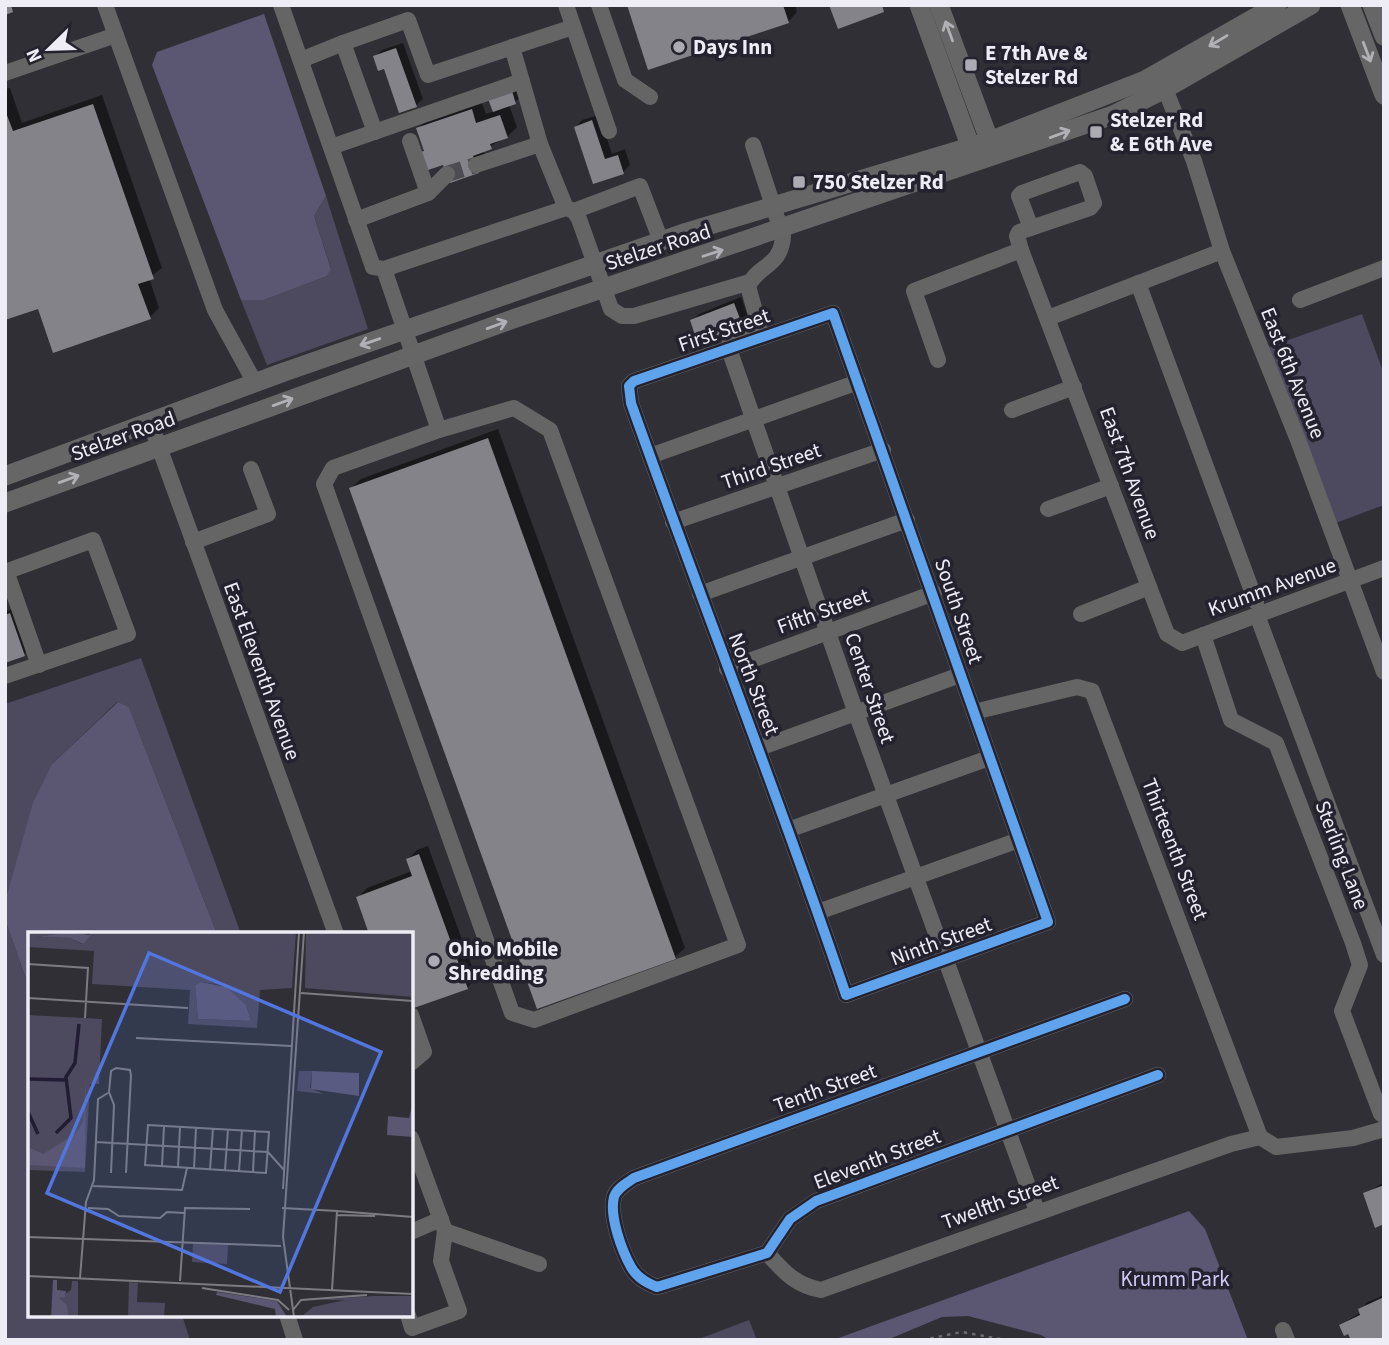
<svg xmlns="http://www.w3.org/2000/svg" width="1389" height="1345" font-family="'Source Sans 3',sans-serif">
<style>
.green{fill:#4d495f}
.forest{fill:#5b5672}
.shadow{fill:#0007}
.building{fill:#848389}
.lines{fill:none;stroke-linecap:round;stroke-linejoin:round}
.minor-tunnel{stroke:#4c4c52;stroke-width:16;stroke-dasharray:16 8;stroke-linecap:butt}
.path{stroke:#6c6b6c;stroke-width:2.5;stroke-dasharray:3.5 5;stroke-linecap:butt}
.minor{stroke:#666565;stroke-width:16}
.major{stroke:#666667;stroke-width:19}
.cycleway-casing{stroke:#24222e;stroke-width:15}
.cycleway{stroke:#60a3ed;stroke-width:10}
.oneway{stroke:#b1b0b5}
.poi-dot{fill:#acaab2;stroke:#24222e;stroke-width:2.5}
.labels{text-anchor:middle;stroke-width:7;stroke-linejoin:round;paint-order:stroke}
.poi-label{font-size:21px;font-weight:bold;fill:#eeedf5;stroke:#24222e;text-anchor:start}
.street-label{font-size:21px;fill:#eeedf5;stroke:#24222e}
.park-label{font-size:21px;fill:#d2c9f8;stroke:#24222e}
.inset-river{fill:none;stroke:#211b34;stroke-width:3.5}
.inset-road{fill:none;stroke:#7c7b82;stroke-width:2}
.view{fill:#5176df;fill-opacity:0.15;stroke:#5176df;stroke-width:3.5}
.inset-edge{fill:none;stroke:#eeedf5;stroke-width:3.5}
</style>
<rect width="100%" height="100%" fill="#302f35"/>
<g class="green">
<polygon points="326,196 368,329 267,365 241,300 264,300 327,276 331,268 314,216"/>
<polygon points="1362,314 1384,374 1384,505 1333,524 1266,348"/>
<polygon points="141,658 241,934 217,934 129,707 117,702 52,764 7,925 30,990 30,1315 182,1315 190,1340 5,1340 5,704"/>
<polygon points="749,1320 757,1340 696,1340"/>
</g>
<g class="forest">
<polygon points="264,14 326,196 314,216 331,269 327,276 264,300 241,300 152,65 157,52"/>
<polygon points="118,702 129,707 217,934 30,934 30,990 7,925 7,895 33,803 52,764"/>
<polygon points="1189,1211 1205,1229 1248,1340 1050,1340 1041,1335 968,1316 942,1317 887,1340 833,1340"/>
</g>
<g class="shadow">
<polygon points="628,5 795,5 797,12 788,22"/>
<polygon points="403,43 423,99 416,105 375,57 382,50"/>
<polygon points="10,88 22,123 102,95 162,268 149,278 159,308 150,317 39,307 5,319 5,89"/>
<polygon points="516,88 519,99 509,105 517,127 507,137 483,150 487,162 445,163 421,153 425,149 418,129 427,119 481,101 486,114 495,111 490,100"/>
<polygon points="599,115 612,154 625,149 630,165 623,172 594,182 576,127 582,120"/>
<polygon points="741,297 749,320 743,327 692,321 699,314"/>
<polygon points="498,429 685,948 675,957 351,488 361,479"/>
<polygon points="17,607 31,647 24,654 5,661 5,612"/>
<polygon points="428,846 476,978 467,988 411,934 358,897 367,888 412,871 408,859 417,850"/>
<polygon points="1384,1182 1384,1222 1365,1194"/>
<polygon points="1384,1295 1384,1340 1341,1325 1361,1312 1366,1303"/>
</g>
<g class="building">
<polygon points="5,5 11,5 13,12 5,15"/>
<polygon points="627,5 783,5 789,23 648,70"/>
<polygon points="829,5 882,5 884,12 838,29"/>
<polygon points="396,48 417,107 399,113 384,69 378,71 373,56"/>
<polygon points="512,91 516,104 493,112 488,99"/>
<polygon points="93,104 154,279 138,284 151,319 53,353 38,309 5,320 5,110 13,131"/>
<polygon points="472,109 476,123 500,115 508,138 490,144 492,149 473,156 479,173 450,183 443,165 425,171 419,152 424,151 416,128"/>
<polygon points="592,120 605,159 618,155 624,174 593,184 574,127"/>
<polygon points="734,303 744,329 698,344 690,320"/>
<polygon points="488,438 676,959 537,1009 349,488"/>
<polygon points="10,613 25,656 5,663 5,615"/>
<polygon points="419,854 468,989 411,1009 411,934 369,934 356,897 412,876 406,859"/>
<polygon points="1384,1185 1384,1224 1375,1228 1363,1193"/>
<polygon points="1384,1297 1384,1340 1351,1340 1348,1334 1344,1336 1339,1325 1360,1315 1358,1309"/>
</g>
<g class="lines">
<polyline class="minor-tunnel" points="447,174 476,165"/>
<polyline class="path" points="922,1340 962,1332 1006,1340"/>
<g class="minor">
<polyline points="105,5 215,310 255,383"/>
<polyline points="281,5 373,267 384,269"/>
<polyline points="566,5 609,131"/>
<polyline points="599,5 625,80 650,97"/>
<polyline points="343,43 408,20 428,75 573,27"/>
<polyline points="512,47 540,144"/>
<polyline points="301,60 343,43 375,132"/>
<polyline points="5,73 116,35"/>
<polyline points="1165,89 1194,161 1222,251 1298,440 1384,672"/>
<polyline points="410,141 428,193"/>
<path d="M753,145L783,236C781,267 759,264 748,286L759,326L730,340L729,349L856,713L1037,1211"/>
<polyline points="331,147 522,81"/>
<polyline points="476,165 540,144 566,208"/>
<polyline points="574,211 640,186 661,241"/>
<polyline points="356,220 428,193 447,174"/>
<polyline points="1021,250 1017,236 1019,232 1090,208 1094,203 1085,176 1080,172 1022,193 1019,196 1031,228"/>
<polyline points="1138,283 1256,602"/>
<polyline points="1300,300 1384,268"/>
<path d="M833,313L1048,922L846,995C779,796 701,601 631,403L629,386L634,381Z"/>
<polyline points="1048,318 1222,251"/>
<polyline points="938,360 914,291 1021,250 1167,634 1182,643 1384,568"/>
<polyline points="1012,410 1074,387"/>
<polyline points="150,422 336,934"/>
<polyline points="439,430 333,468 324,484 512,1013 534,1020 738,945 550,430 514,408 439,430 384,269 566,208 574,211 579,219 611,309 622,316 634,316 750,282"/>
<polyline points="650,456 858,382"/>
<polyline points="1048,509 1111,486"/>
<polyline points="673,522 883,450"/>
<polyline points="193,542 268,514 251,469"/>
<polyline points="6,571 39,665"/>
<polyline points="5,572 93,540 128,634 5,676"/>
<polyline points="700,594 907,520"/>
<polyline points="1081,614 1149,587"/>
<polyline points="1257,615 1384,955"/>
<polyline points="1203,635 1231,720 1276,743 1353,943 1360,965 1342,1011 1381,1114"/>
<polyline points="727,669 934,593"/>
<polyline points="974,712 1077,687 1092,691 1260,1137 1276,1147 1353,1138 1384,1129"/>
<polyline points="759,748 960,675"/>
<polyline points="788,830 989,758"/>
<polyline points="818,912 1019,840"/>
<path d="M1125,999L634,1178C627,1183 617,1188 614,1197C609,1216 622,1251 631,1267C637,1278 647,1283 657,1287L767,1253L790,1219L816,1201L1158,1075"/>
<polyline points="411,1015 424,1052 411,1063"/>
<polyline points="445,1231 539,1264"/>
<polyline points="411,1232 441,1219"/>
<path d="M767,1253C784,1272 795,1285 821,1290L1231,1144L1260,1137"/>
<polyline points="287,1315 295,1340"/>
<polyline points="408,1315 412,1328 459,1311 441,1261 445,1231 411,1138"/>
<polyline points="1283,1330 1287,1340"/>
</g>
<g class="major">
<polyline points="919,5 975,159"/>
<polyline points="939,5 994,153"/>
<polyline points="1350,5 1384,95"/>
<polyline points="1372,5 1384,36"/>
<polyline points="5,476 284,372 687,232 989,141 1145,80 1277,5"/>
<polyline points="5,503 513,319 1113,115 1165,89 1311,5"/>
</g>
<g class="cycleway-casing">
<g id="cycleway">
<path d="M833,313L1048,922L846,995C779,796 701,601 631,403L629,386L634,381Z"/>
<path d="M1125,999L634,1178C627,1183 617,1188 614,1197C609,1216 622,1251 631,1267C637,1278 647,1283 657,1287L767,1253L790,1219L816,1201L1158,1075"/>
</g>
</g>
<use href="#cycleway" class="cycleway"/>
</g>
<defs><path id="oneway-shaft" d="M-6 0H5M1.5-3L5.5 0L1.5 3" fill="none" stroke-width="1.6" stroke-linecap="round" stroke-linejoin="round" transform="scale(1.75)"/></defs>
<g class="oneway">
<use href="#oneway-shaft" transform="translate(949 31) rotate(-110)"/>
<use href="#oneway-shaft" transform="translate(1218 41) rotate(149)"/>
<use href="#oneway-shaft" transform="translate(1367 52) rotate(69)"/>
<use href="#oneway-shaft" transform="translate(1060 134) rotate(-20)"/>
<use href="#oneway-shaft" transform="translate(713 253) rotate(-18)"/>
<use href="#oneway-shaft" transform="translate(497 325) rotate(-20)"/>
<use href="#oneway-shaft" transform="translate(370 342) rotate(161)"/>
<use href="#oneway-shaft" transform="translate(283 402) rotate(-20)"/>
<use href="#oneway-shaft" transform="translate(69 479) rotate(-20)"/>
</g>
<g class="poi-dot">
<circle cx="679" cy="47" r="7"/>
<rect x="964" y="58" width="14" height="14" rx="3.5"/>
<rect x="1089" y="125" width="14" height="14" rx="3.5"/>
<rect x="792" y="175" width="14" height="14" rx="3.5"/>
<circle cx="434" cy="961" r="7"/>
</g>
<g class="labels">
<g class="poi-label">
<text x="693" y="54">Days Inn</text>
<text x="985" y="60">E 7th Ave &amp;<tspan x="985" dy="24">Stelzer Rd</tspan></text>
<text x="1110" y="127">Stelzer Rd<tspan x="1110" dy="24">&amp; E 6th Ave</tspan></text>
<text x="813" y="189">750 Stelzer Rd</text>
<text x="448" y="956">Ohio Mobile<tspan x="448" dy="24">Shredding</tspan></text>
</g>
<g class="street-label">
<text transform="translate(658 247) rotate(-18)" y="7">Stelzer Road</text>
<text transform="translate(724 330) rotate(-19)" y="7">First Street</text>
<text transform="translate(1293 373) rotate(68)" y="7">East 6th Avenue</text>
<text transform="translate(123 436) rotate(-20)" y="7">Stelzer Road</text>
<text transform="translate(771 466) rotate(-19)" y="7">Third Street</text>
<text transform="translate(1130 473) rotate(70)" y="7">East 7th Avenue</text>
<text transform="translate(1272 587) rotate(-20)" y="7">Krumm Avenue</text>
<text transform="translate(823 611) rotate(-20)" y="7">Fifth Street</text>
<text transform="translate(959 611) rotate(71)" y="7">South Street</text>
<text transform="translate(262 671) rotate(70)" y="7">East Eleventh Avenue</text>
<text transform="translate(754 684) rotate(69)" y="7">North Street</text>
<text transform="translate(870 688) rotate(71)" y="7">Center Street</text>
<text transform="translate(1175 849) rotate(69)" y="7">Thirteenth Street</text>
<text transform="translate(1342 855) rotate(69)" y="7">Sterling Lane</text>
<text transform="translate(941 941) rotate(-20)" y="7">Ninth Street</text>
<text transform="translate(825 1088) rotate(-20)" y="7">Tenth Street</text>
<text transform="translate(877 1159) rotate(-21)" y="7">Eleventh Street</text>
<text transform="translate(1000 1202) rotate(-20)" y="7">Twelfth Street</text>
</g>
<g class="park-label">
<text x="1175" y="1286">Krumm Park</text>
</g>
</g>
<g transform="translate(28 932)">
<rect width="385" height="385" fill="#302f35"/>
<path d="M39,0L10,5L42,6L54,12L63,0H268L264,56L232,58L229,96L160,92L162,58L64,52L66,19L0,15V1ZM173,50L193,53L218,73L223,89L170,87L167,53ZM278,0H385V65L277,56ZM0,83L74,87L71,152H62L57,240L0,238ZM271,139H284L282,156L296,162L269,159ZM165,311L200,313L199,332L164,330ZM44,349H50V385H41L39,374L31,366L43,358ZM101,350L110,351L109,370L137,371L136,385H100ZM345,364H385V385H273L285,375L317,368H289Z" fill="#4d495f" fill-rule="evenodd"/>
<path d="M39,0L63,3L55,12L42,6L10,5ZM173,50L198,55L218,73L223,89L170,87L167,53ZM284,139L331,141V164L283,157ZM58,147L57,236L0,233V215L15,222L47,202L55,190ZM385,171V205L359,203L360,184L381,186ZM25,348H29V358L38,359L37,365L31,366L39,373L41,385H23ZM189,360L249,369L259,385H248L247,377L188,363Z" fill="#5b5672"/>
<path class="inset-river" d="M0,147L39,148M0,180L10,202M28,201L43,186L38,145L47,131L51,92"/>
<path class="inset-road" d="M0,32L60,36L57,86M273,61L385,69M0,66L160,76M108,106L263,114M120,193L241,200L238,241L117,233ZM68,210L240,220L256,238M134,234L136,194M150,235L152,195M166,236L168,196M182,238L185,196M197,238L200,197M211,239L214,198M225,240L227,198M83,241L86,173L81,160L83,139L88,136L102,138L103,143L98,241M65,254L154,258L159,236M255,257L271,0M60,276L80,277L91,284L132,286L139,280L156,281M254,276L309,279L304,358M309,279L385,285M309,283L347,284M0,305L253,314M0,344L385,362M52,346L58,270L66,248L70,167L80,161M152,349L157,276L222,277M174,356L250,368L261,378M265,378L273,368L339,363M266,385L255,305L276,0"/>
<path class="view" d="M121,21L353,120L252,360L19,261Z"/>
<rect width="385" height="385" class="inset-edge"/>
</g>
<rect width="1389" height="1345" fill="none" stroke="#eeedf5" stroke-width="14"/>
<g transform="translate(49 49) rotate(247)" stroke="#24222e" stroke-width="5" paint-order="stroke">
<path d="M0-5L12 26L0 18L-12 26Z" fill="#eeedf5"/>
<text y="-10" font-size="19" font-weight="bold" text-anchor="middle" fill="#eeedf5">N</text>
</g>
</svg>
